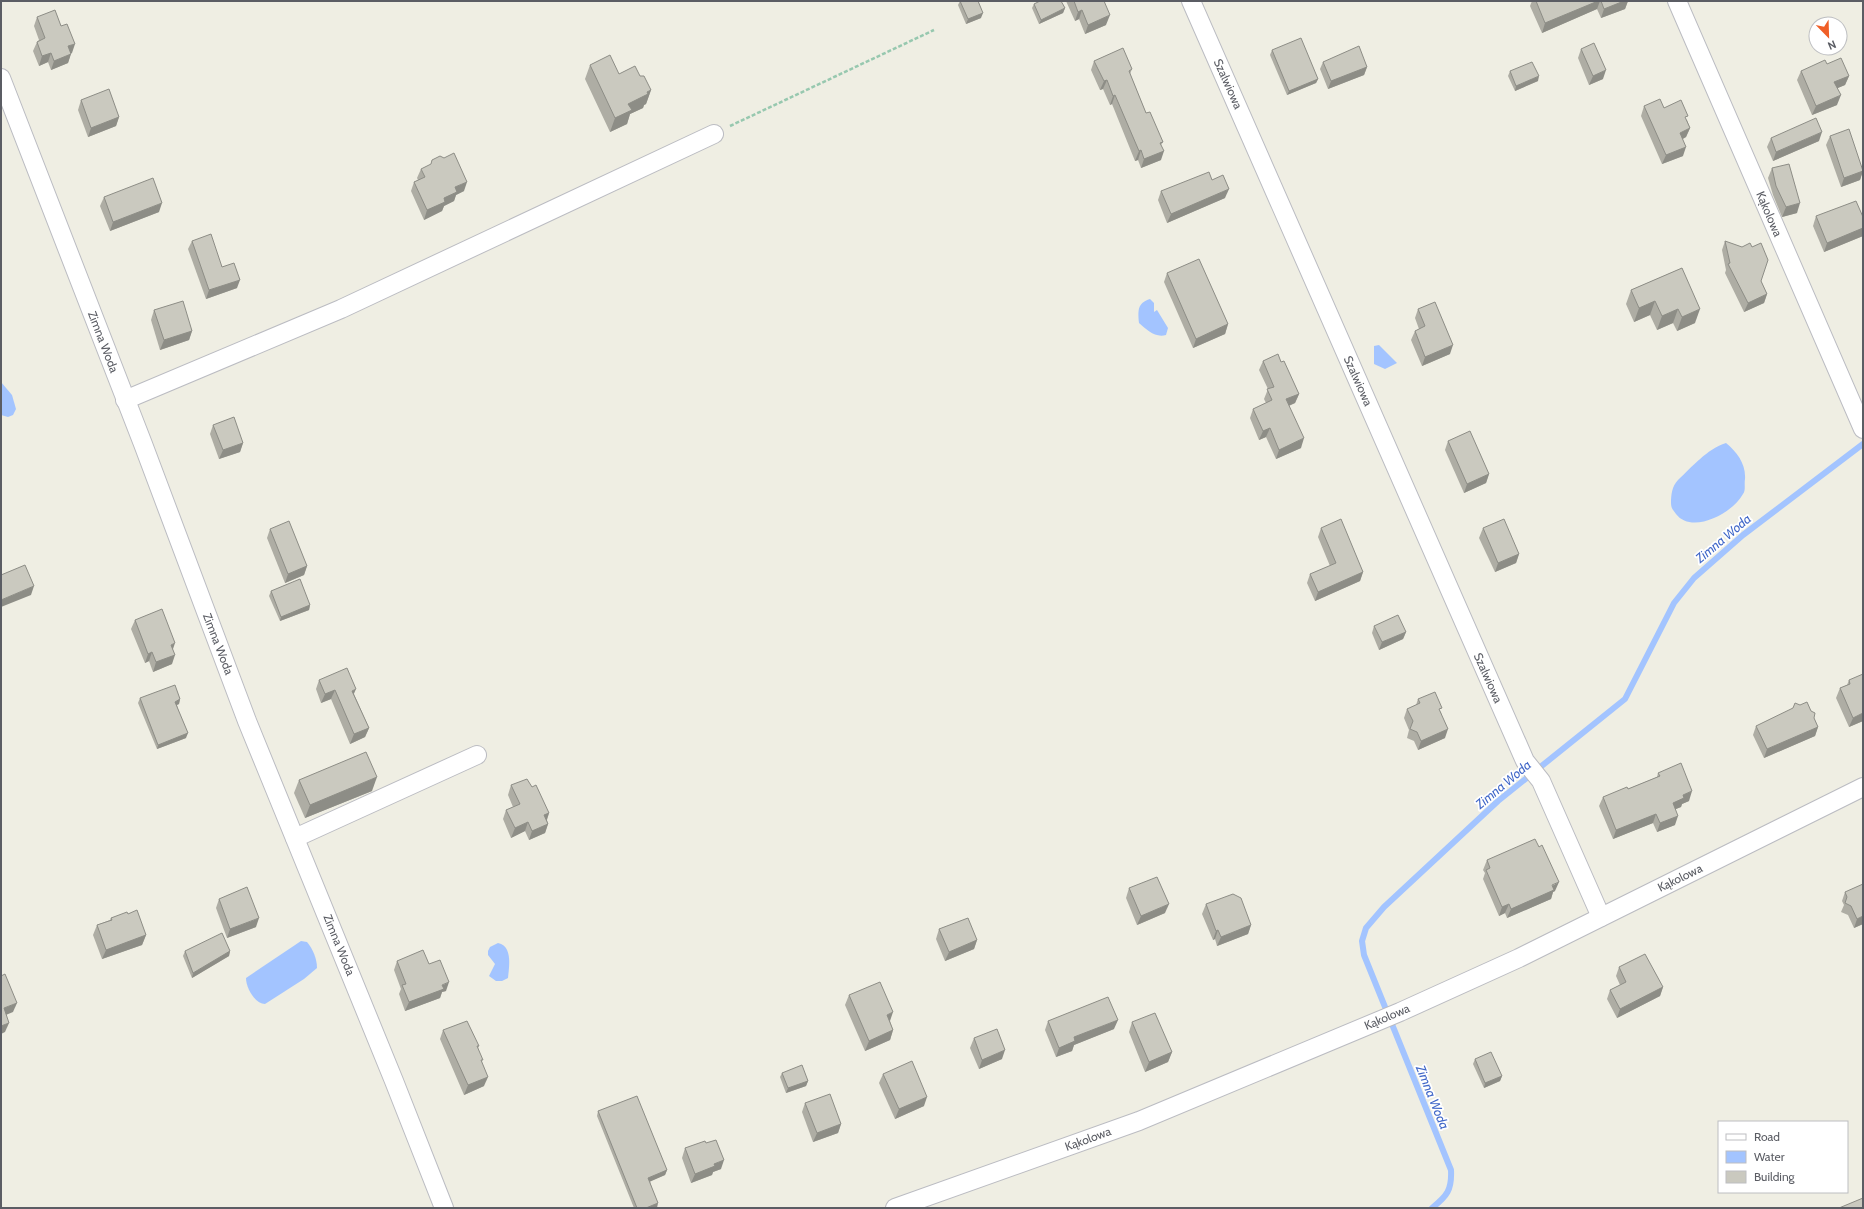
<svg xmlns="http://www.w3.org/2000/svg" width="1864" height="1209" font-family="Cabin,sans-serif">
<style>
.water{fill:#a3c4ff}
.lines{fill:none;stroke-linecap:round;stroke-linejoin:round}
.stream{stroke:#a3c4ff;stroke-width:6}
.street-casing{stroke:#bbbcc2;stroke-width:20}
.path{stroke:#97c8af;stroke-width:2.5;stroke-dasharray:4 2;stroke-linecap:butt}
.street{stroke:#fff;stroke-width:18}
.wall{fill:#aeada4}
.shaded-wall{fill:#8d8d86}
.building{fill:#cac9bf;stroke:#8d8d86}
.labels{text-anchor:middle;stroke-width:3.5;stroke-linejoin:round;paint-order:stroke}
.street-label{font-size:12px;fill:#5b5d64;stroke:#fff}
.water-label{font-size:13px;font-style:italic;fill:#4067c8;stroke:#fff}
</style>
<rect width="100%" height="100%" fill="#efeee3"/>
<g class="water">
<path d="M1150,299L1154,303V312L1157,310L1168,328L1166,335C1155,338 1147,330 1139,323C1138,311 1137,303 1150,299Z"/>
<polygon points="1379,345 1397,363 1385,369 1374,364 1374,346"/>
<polygon points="1,382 12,395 16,409 13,415 8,417 1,415"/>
<path d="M1726,443C1737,452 1746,464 1745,479C1744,484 1746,490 1743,494C1733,513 1692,535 1676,514C1673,510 1671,508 1671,503C1671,495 1672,486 1678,480C1692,467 1707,449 1726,443Z"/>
<path d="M301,941L307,942C313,949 317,959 317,968L304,979L265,1004C255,1004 246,988 246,978Z"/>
<path d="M498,943C513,946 509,967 508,978L502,981H496L489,976L495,964L488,955V951L490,947Z"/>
</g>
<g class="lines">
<path class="stream" d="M1432,1208C1447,1196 1452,1190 1451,1170L1364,955L1362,941L1366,928L1384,907L1498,801L1625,699L1674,603L1694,578L1743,535L1863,444"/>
<g class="street-casing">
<g id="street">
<polyline points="1191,1 1525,761 1541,781 1601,917"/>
<polyline points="1677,1 1863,429"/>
<polyline points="1,78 143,444 247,721 394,1081 444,1208"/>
<polyline points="125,400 341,309 714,134"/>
<polyline points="295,838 477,755"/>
<polyline points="895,1208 1139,1121 1400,1012 1519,958 1863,787"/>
</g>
</g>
<polyline class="path" points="730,126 934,30"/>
<use href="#street" class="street"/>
</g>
<g class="wall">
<polygon points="960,1 978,1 981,18 966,24 958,5"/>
<polygon points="1066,1 1104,1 1106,25 1085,34 1079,19 1075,21"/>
<polygon points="1532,1 1628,1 1625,9 1601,18 1597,9 1542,33 1530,6"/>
<polygon points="1034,4 1065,8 1063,13 1039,24 1032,8"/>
<polygon points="37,17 72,53 71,53 68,63 51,70 48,62 39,66 33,51 37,42 39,40 34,26"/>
<polygon points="1581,49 1603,79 1589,85 1578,58"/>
<polygon points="1272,50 1318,79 1316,83 1287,95 1270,55"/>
<polygon points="1094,61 1132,69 1130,74 1146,113 1163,142 1161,145 1161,160 1141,168 1138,160 1135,161 1112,104 1110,105 1103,89 1100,90 1091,70"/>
<polygon points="1323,62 1367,67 1364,75 1328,89 1320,69"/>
<polygon points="1827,64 1849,76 1845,85 1837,88 1837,105 1812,115 1797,80 1801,71"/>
<polygon points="590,65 619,74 640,76 651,90 646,104 644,105 643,108 630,114 627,124 610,132 585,79"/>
<polygon points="1510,71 1538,81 1515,91 1508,76"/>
<polygon points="81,100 119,117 116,126 88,137 78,110"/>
<polygon points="1644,106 1664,108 1687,120 1690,128 1686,137 1683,139 1683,156 1662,164 1641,116"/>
<polygon points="1830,136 1863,170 1860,180 1841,187 1826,145"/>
<polygon points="1771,138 1819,141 1773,161 1767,147"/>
<polygon points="1772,168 1797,213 1782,217 1773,195 1768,178"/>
<polygon points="421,169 464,191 456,195 454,201 444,206 442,211 424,220 411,191 414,182 418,180 417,178"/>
<polygon points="1212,180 1225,198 1167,223 1158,200 1161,191"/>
<polygon points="104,197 159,212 110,231 100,206"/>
<polygon points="1816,216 1863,217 1863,236 1824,252 1813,226"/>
<polygon points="192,241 222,267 237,288 206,299 188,249"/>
<polygon points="1725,241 1761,281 1767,294 1764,303 1744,312 1725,273 1726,270 1722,250"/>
<polygon points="1682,268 1695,323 1677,331 1673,323 1657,330 1650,315 1634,322 1626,304 1631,290"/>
<polygon points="1167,273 1228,324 1225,334 1193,348 1164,282"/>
<polygon points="1418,309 1450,354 1422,366 1411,340 1415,331 1419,329 1415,318"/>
<polygon points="154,310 192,331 189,340 160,350 151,320"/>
<polygon points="1263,361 1281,362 1299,394 1295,403 1289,406 1301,448 1276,459 1266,437 1259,440 1250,418 1253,409 1266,403 1264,399 1268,389 1259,370"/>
<polygon points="213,425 243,443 240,452 219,459 210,434"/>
<polygon points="1448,441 1489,474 1486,483 1464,493 1445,450"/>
<polygon points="1321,528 1363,572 1360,581 1315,601 1307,583 1310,574 1330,566 1318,537"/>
<polygon points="1483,528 1519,554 1516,563 1495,572 1479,538"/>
<polygon points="270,529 307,566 304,575 285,583 267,538"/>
<polygon points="271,591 310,605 309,610 280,621 269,596"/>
<polygon points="135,620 173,650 172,664 153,672 149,661 145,663 131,629"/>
<polygon points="1374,626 1406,632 1403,639 1379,650 1372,633"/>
<polygon points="319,680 354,694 369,728 365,737 350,744 331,699 321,703 316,689"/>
<polygon points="1849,680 1863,721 1849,727 1836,698 1840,688 1847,685"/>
<polygon points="140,698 180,699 179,704 177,705 186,738 157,749 138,703"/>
<polygon points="1418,699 1441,712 1445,738 1418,750 1414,741 1407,738 1409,730 1404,718 1407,709 1416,705"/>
<polygon points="1814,718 1818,727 1815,736 1764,758 1753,735 1756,726"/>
<polygon points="1658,773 1689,801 1682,804 1681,807 1675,809 1675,825 1657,832 1653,823 1613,839 1599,806 1603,797 1628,789 1657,777"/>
<polygon points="299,780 372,791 305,818 294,793"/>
<polygon points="511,785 532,787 549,813 547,820 548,824 545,833 529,840 525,831 511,838 503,819 506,810 513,807 508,795"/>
<polygon points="1487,860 1555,891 1553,892 1551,899 1507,918 1505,913 1499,916 1483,879 1485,873 1483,870"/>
<polygon points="1129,888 1165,913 1137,925 1126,898"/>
<polygon points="1845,892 1863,924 1854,928 1848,915 1841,912 1844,905 1842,901"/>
<polygon points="219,899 256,927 227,938 216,908"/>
<polygon points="1206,904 1251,925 1248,934 1217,946 1215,939 1213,940 1202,914"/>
<polygon points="128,914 146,935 142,945 102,959 93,935 97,925 110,920 111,918"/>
<polygon points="939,929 977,940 974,949 945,961 936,939"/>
<polygon points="185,951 230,951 229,956 192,978 183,956"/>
<polygon points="397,961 429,964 446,991 442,992 440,998 405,1011 399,994 401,989 394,970"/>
<polygon points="1619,967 1663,987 1660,996 1617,1018 1607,999 1610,990 1620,985 1616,976"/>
<polygon points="849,995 890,1021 893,1030 890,1040 865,1051 845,1005"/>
<polygon points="1048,1021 1114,1029 1074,1045 1072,1051 1056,1057 1045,1030"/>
<polygon points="1132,1022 1172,1052 1168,1062 1145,1072 1129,1032"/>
<polygon points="443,1030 479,1046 478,1048 482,1062 484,1086 464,1095 440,1039"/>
<polygon points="974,1038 1002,1059 979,1069 970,1048"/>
<polygon points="1475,1059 1502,1076 1500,1081 1484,1088 1473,1064"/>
<polygon points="782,1073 808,1081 806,1086 786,1093 780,1077"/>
<polygon points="883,1074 924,1106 895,1119 879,1083"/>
<polygon points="805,1103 841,1124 838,1133 813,1142 802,1112"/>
<polygon points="598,1111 667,1170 665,1175 650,1181 657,1208 634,1208 597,1116"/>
<polygon points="706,1143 721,1169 713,1172 712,1175 691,1183 682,1158 685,1148"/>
</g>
<g class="shaded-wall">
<polygon points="1598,1 1600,1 1597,9 1542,33 1545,23"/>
<polygon points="1624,1 1628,1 1625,9 1601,18 1604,9"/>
<polygon points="1065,8 1063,13 1039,24 1041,20"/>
<polygon points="1082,10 1079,19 1075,21 1078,12"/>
<polygon points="983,13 981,18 966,24 968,19"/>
<polygon points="1110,15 1106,25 1085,34 1088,25"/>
<polygon points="75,44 72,53 65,55 68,46"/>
<polygon points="51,53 48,62 39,66 42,56"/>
<polygon points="71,54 68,63 51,70 54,61"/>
<polygon points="1367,67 1364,75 1328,89 1331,81"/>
<polygon points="1606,70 1603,79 1589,85 1593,76"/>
<polygon points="1539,76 1538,81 1515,91 1516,86"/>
<polygon points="1849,76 1845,85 1831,91 1834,82"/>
<polygon points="1318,79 1316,83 1287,95 1289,91"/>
<polygon points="1107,80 1103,89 1100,90 1104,81"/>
<polygon points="651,90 646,104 644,105 643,108 630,114 627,124 610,132 615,118 628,104"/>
<polygon points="1115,95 1112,104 1110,105 1113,96"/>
<polygon points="1841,95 1837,105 1812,115 1816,106"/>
<polygon points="119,117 116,126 88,137 91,128"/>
<polygon points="1690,128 1686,137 1676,142 1680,133"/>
<polygon points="1822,132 1819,141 1773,161 1776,152"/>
<polygon points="1686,147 1683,156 1662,164 1666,155"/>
<polygon points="1141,150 1138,160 1135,161 1139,151"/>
<polygon points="1164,151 1161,160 1141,168 1144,159"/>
<polygon points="1863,171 1860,180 1841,187 1844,178"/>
<polygon points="467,182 464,191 456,195 454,201 444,206 442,211 424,220 427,210 444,198 455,187"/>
<polygon points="1229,189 1225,198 1167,223 1171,214"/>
<polygon points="162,203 159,212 110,231 113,222"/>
<polygon points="1800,203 1797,213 1782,217 1786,207"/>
<polygon points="1863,228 1863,236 1824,252 1827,243"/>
<polygon points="240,280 237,288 206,299 209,290"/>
<polygon points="1767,294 1764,303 1744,312 1748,303"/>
<polygon points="1655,301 1650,315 1634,322 1639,308"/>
<polygon points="1678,309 1673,323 1657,330 1662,316"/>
<polygon points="1700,309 1695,323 1677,331 1682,317"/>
<polygon points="1228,324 1225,334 1193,348 1196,339"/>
<polygon points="192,331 189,340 160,350 164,340"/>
<polygon points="1453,345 1450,354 1422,366 1425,357"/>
<polygon points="1299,394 1295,403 1283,408 1286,399"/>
<polygon points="1270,428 1266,437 1259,440 1263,431"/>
<polygon points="1304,438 1301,448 1276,459 1279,450"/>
<polygon points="243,443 240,452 219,459 223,450"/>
<polygon points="1489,474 1486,483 1464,493 1467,484"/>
<polygon points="1519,554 1516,563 1495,572 1498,563"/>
<polygon points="307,566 304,575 285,583 288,574"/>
<polygon points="1363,572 1360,581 1315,601 1318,592"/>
<polygon points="34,586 31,595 1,607 1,600"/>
<polygon points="310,605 309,610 280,621 281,617"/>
<polygon points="1406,632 1403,639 1379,650 1382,642"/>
<polygon points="175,643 172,652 171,645"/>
<polygon points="152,652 149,661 145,663 148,654"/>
<polygon points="175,655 172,664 153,672 156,662"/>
<polygon points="356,689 352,698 352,691"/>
<polygon points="335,690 331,699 321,703 325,694"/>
<polygon points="180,699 179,704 174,706 175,702"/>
<polygon points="1863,713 1863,721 1849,727 1853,718"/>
<polygon points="1818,727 1815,736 1764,758 1767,749"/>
<polygon points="369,728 365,737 350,744 354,734"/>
<polygon points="1448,729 1445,738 1418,750 1421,741"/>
<polygon points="188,733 186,738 157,749 158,745"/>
<polygon points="377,777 372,791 305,818 310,805"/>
<polygon points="1692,791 1689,801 1682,804 1681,807 1669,812 1673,803 1683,795"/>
<polygon points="549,813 546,822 544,815"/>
<polygon points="1656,814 1653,823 1613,839 1616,830"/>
<polygon points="1678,816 1675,825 1657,832 1660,823"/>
<polygon points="528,822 525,831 511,838 515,828"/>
<polygon points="548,824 545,833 529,840 532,831"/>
<polygon points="1559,882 1555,891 1553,892 1551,899 1507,918 1511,909"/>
<polygon points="1169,904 1165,913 1137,925 1141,916"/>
<polygon points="1509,904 1505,913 1499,916 1502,907"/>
<polygon points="1863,916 1863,924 1854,928 1857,919"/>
<polygon points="259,918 256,927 227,938 230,929"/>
<polygon points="1251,925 1248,934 1217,946 1221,937"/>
<polygon points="1218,930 1215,939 1213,940 1216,931"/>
<polygon points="146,935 142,945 102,959 106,950"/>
<polygon points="977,940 974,949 945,961 949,952"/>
<polygon points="230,951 229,956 192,978 193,973"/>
<polygon points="449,982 446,991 442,992 440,998 405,1011 409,1002"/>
<polygon points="1663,987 1660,996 1617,1018 1620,1009"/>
<polygon points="17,1003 13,1012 1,1017 4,1008"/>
<polygon points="893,1012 890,1021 883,1024 887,1015"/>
<polygon points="1118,1020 1114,1029 1074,1045 1072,1051 1056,1057 1059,1048 1074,1037"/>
<polygon points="9,1023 5,1032 1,1034 1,1026"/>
<polygon points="893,1030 890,1040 865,1051 869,1041"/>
<polygon points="1005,1050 1002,1059 979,1069 982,1060"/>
<polygon points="1172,1052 1168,1062 1145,1072 1149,1062"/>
<polygon points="1502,1076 1500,1081 1484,1088 1485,1083"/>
<polygon points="488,1077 484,1086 464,1095 468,1085"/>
<polygon points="808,1081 806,1086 786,1093 788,1088"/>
<polygon points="927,1097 924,1106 895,1119 899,1109"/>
<polygon points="841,1124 838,1133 813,1142 817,1133"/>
<polygon points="724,1160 721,1169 713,1172 712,1175 691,1183 695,1174 714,1164"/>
<polygon points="667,1170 665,1175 647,1183 648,1178"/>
<polygon points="658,1203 657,1208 646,1208"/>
</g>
<g class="building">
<polygon points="960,1 978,1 983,13 968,19"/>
<polygon points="1040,1 1061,1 1065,8 1041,20 1034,4"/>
<polygon points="1074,1 1104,1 1110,15 1088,25 1082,10 1078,12"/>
<polygon points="1536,1 1598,1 1545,23"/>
<polygon points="1601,1 1624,1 1604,9"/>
<polygon points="55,10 61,26 67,24 75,44 68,46 71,54 54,61 51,53 42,56 37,42 45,38 37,17"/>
<polygon points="1301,38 1318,79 1289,91 1272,50"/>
<polygon points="1594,43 1606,70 1593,76 1581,49"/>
<polygon points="1359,46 1367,67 1331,81 1323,62"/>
<polygon points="1123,48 1132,69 1129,71 1146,113 1150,112 1163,142 1160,143 1164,151 1144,159 1141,150 1139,151 1115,95 1113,96 1107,80 1104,81 1094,61"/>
<polygon points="610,55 619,74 635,66 640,76 644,76 651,90 647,92 648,94 628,104 632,110 615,118 590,65"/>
<polygon points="1841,58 1849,76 1834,82 1841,95 1816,106 1801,71 1825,60 1827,64"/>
<polygon points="1532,62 1539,76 1516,86 1510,71"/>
<polygon points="109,89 119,117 91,128 81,100"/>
<polygon points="1660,99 1664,108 1681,100 1688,116 1685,117 1690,128 1680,133 1686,147 1666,155 1644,106"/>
<polygon points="1816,118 1822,132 1776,152 1771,138"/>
<polygon points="1849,129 1863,171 1844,178 1830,136"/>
<polygon points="454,153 467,182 455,187 457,192 444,198 445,202 427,210 414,182 425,177 421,169 431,164 432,160 440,156 444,158"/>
<polygon points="1789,164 1800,203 1786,207 1776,186 1772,168"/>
<polygon points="1209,172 1212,180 1223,175 1229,189 1171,214 1161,191"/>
<polygon points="153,178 162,203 113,222 104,197"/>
<polygon points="1856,201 1863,217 1863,228 1827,243 1816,216"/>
<polygon points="211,234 222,267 234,263 240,280 209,290 192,241"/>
<polygon points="1725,241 1742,247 1750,243 1752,247 1761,243 1768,260 1761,281 1767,294 1748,303 1728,264 1730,263"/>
<polygon points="1199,259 1228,324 1196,339 1167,273"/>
<polygon points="1682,268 1700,309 1682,317 1678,309 1662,316 1655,301 1639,308 1631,290"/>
<polygon points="183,301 192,331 164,340 154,310"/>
<polygon points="1435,302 1453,345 1425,357 1415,331 1425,326 1418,309"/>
<polygon points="1278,354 1281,362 1284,361 1299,394 1286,399 1304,438 1279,450 1270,428 1263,431 1253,409 1272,400 1267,389 1274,387 1263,361"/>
<polygon points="234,417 243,443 223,450 213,425"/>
<polygon points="1470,431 1489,474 1467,484 1448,441"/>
<polygon points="1341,519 1363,572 1318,592 1310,574 1336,563 1321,528"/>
<polygon points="1504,519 1519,554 1498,563 1483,528"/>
<polygon points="289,521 307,566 288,574 270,529"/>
<polygon points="25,565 34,586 1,600 1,575"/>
<polygon points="300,579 310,605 281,617 271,591"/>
<polygon points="162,609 175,643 171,645 175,655 156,662 152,652 148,654 135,620"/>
<polygon points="1398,615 1406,632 1382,642 1374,626"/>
<polygon points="347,668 356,689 352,691 369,728 354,734 335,690 325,694 319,680"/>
<polygon points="1863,674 1863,713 1853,718 1840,688 1850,684 1849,680"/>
<polygon points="175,685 180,699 175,702 188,733 158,745 140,698"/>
<polygon points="1435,692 1442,708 1439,709 1448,729 1421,741 1417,732 1410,729 1413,721 1407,709 1420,703 1418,699"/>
<polygon points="1807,702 1811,711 1815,713 1814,718 1818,727 1767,749 1756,726 1793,708 1795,703 1800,705"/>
<polygon points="366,752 377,777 310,805 299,780"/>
<polygon points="1681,763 1692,791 1683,795 1684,798 1673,803 1678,816 1660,823 1656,814 1616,830 1603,797 1627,787 1628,789 1660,776 1658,773"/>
<polygon points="527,779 532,787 536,785 549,813 544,815 548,824 532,831 528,822 515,828 506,810 520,804 511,785"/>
<polygon points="1535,839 1539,847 1542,845 1559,882 1552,885 1554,890 1511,909 1509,904 1502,907 1486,870 1490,868 1487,860"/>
<polygon points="1157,877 1169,904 1141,916 1129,888"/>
<polygon points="1863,884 1863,916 1857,919 1851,906 1845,903 1847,897 1845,892"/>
<polygon points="247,887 259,918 230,929 219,899"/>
<polygon points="1233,894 1241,898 1251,925 1221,937 1218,930 1216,931 1206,904"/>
<polygon points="137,910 146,935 106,950 97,925 112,920 111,918 127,912 128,914"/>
<polygon points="968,918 977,940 949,952 939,929"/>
<polygon points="222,933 230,951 193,973 185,951"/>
<polygon points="423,950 429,964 440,960 449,982 442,985 444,989 409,1002 402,985 406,984 397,961"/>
<polygon points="1645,954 1663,987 1620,1009 1610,990 1626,982 1619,967"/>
<polygon points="5,974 17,1003 4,1008 9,1023 1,1026 1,976"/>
<polygon points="880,982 893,1012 887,1015 893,1030 869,1041 849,995"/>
<polygon points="1108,997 1118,1020 1074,1037 1075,1041 1059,1048 1048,1021"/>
<polygon points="1155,1013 1172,1052 1149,1062 1132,1022"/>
<polygon points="467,1021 479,1046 477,1046 483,1060 481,1060 488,1077 468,1085 443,1030"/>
<polygon points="997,1029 1005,1050 982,1060 974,1038"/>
<polygon points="1491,1052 1502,1076 1485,1083 1475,1059"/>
<polygon points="912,1061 927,1097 899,1109 883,1074"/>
<polygon points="802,1065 808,1081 788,1088 782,1073"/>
<polygon points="830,1094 841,1124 817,1133 805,1103"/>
<polygon points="637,1096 667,1170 648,1178 658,1203 646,1208 637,1208 598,1111"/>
<polygon points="716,1140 724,1160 714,1164 715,1166 695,1174 685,1148 705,1141 706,1143"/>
<polygon points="1863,1198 1863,1208 1839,1208"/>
</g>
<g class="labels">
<g class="street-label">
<text transform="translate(1228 84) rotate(66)" y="4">Szałwiowa</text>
<text transform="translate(1769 214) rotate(67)" y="4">Kąkolowa</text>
<text transform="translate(103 342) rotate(69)" y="4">Zimna Woda</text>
<text transform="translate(1358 381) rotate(66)" y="4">Szałwiowa</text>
<text transform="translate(218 644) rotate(69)" y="4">Zimna Woda</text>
<text transform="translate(1488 678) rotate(66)" y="4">Szałwiowa</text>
<text transform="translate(1680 878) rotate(-26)" y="4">Kąkolowa</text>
<text transform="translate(339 945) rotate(68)" y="4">Zimna Woda</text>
<text transform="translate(1387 1017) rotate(-23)" y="4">Kąkolowa</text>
<text transform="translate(1088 1139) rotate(-20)" y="4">Kąkolowa</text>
</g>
<g class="water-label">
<text transform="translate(1723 538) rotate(-40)" y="5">Zimna Woda</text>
<text transform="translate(1503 784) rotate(-40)" y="5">Zimna Woda</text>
<text transform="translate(1433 1097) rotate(68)" y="5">Zimna Woda</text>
</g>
</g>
<rect width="1864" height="1209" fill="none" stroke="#5b5d64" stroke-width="4"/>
<rect x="1718" y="1121" width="130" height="72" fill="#ffffff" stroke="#bdbec1"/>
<rect x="1726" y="1134" width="20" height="6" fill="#ffffff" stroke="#bdbec1"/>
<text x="1754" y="1141" font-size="12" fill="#5b5d64">Road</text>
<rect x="1726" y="1151" width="20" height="12" fill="#a3c4ff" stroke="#bdbec1"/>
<text x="1754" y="1161" font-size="12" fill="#5b5d64">Water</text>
<rect x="1726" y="1171" width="20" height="12" fill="#cac9bf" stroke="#bdbec1"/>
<text x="1754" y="1181" font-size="12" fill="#5b5d64">Building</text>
<g transform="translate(1828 36) rotate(157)"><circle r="19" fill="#ffffff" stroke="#bdbec1"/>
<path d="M0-3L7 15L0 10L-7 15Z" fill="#f05f27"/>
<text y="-6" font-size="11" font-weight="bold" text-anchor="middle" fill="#5b5d64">N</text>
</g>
</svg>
